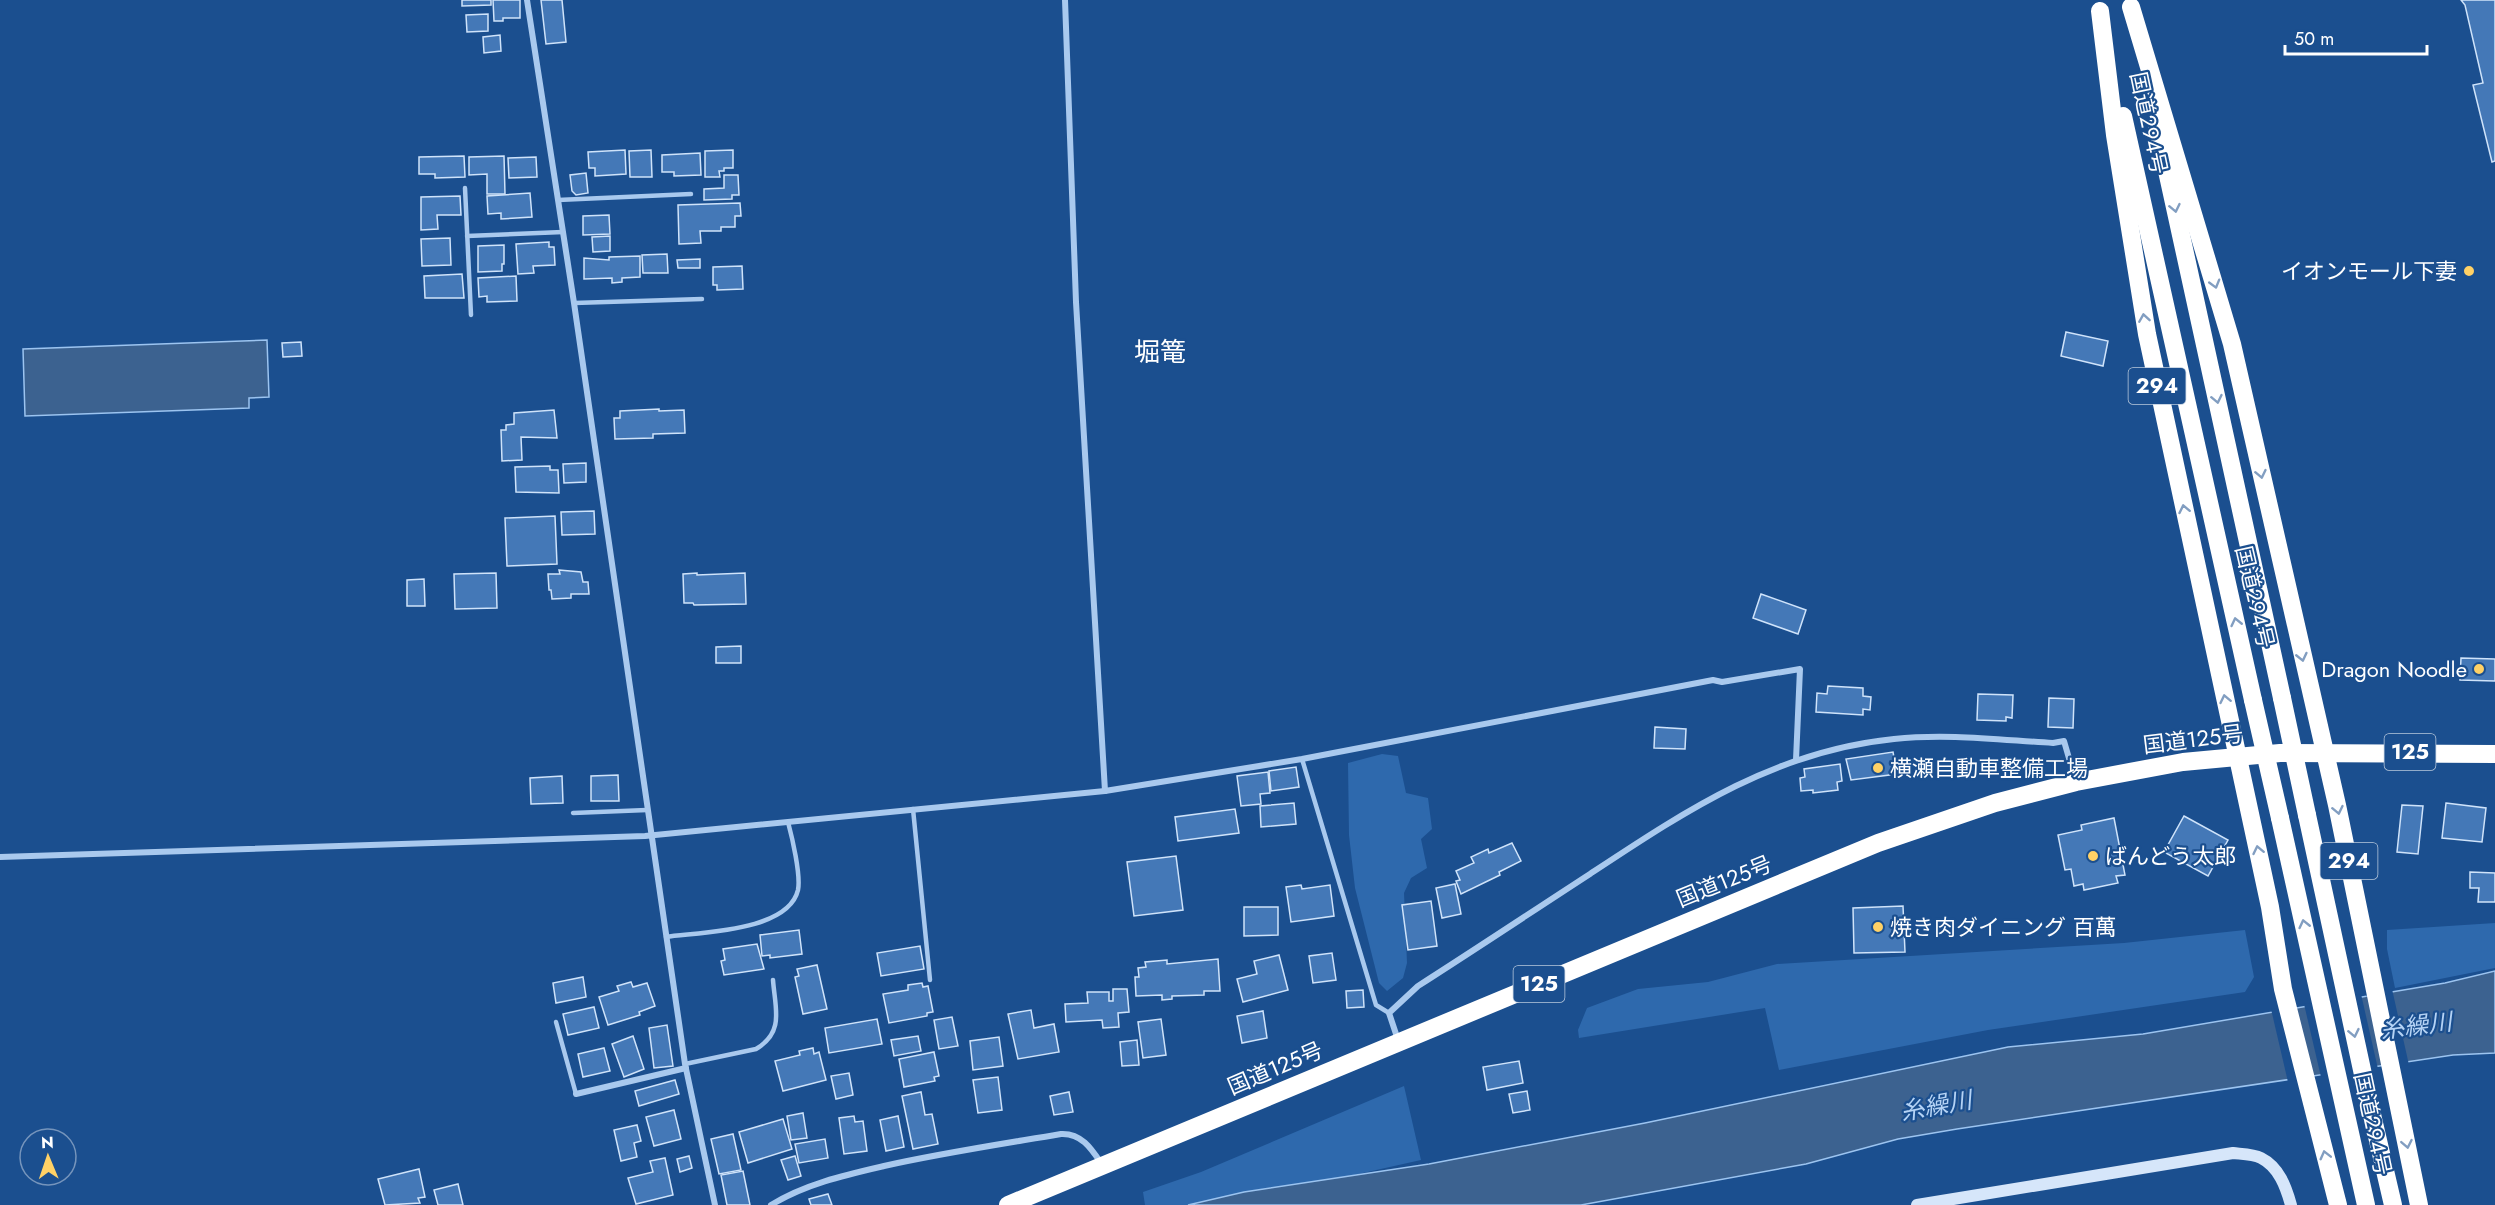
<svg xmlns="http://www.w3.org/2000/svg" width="2495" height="1205" font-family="Jost,'Noto Sans JP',sans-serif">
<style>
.green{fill:#2e69ad}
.water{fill:#3c6290;stroke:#9cc4f0;stroke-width:1.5}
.pier{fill:#1b4f8f}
.building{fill:#4478b7;stroke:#cfe3fa;stroke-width:1.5}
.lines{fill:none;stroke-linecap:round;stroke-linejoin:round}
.lane{stroke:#a9c9ee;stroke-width:4.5}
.street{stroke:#a9c9ee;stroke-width:6}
.secondary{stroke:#d6e6fa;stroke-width:12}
.highway{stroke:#fff;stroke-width:18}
.highway-bridge{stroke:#fff;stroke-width:18}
.oneway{stroke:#829ec1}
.poi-dot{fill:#ffd166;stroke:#1b4f8f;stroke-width:2}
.labels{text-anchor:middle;stroke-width:4.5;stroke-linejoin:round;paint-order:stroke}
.shield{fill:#1b4f8f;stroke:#bbcadd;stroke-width:1.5}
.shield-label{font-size:21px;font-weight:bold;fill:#fff}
.street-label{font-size:22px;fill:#fff;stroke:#1b4f8f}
.poi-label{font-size:22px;fill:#fff;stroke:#1b4f8f;text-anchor:start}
.water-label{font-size:24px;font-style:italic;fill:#b5d3f5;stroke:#1b4f8f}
.quarter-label{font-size:26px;fill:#fff;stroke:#1b4f8f}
</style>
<rect width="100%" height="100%" fill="#1b4f8f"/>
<g class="green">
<polygon points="1382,754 1398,756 1406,793 1428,798 1432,829 1421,839 1427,868 1411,878 1404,893 1407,963 1403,978 1387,991 1379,983 1355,888 1349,835 1348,763"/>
<polygon points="2495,923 2495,968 2395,988 2387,949 2387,930"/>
<polygon points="2245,930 2254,977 2245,992 1988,1030 1779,1070 1765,1008 1579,1038 1578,1030 1587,1008 1638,989 1708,982 1777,964 2124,943"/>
<polygon points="1404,1086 1421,1160 1220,1205 1145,1205 1143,1192 1201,1172"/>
</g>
<g class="water">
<polygon points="267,340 269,397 249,398 249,408 25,416 23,349"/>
<polygon points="2495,971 2495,1053 2453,1055 1957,1129 1898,1139 1806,1164 1581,1205 1188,1205 1244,1192 1429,1164 1645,1123 2008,1047 2143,1034 2445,983"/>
</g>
<g class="pier">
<polygon points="2392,989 2409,1065 2383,1068 2366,993"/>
<polygon points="2361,994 2378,1069 2321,1077 2304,1004"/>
<polygon points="2295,1005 2314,1078 2288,1082 2271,1009"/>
</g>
<g class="building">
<polygon points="462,0 491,0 491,5 462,6"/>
<polygon points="493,0 520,0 520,18 503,18 503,21 494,21"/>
<polygon points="541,0 562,0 566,42 546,44"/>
<polygon points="2461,0 2495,0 2495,161 2492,162 2473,85 2483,83 2465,5"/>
<polygon points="488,14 488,31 467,32 466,15"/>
<polygon points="500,35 501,51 484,53 483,37"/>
<polygon points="625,150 626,174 595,176 595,168 589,168 588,152"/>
<polygon points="651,150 652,177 630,177 629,151"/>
<polygon points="733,150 733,168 724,168 724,171 719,171 720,177 705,177 705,151"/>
<polygon points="700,153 701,175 674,176 674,172 662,172 662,155"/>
<polygon points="464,156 465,177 435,178 435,174 419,174 419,157"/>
<polygon points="504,156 505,194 487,194 487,174 469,175 469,157"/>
<polygon points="536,157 537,177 509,178 508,158"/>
<polygon points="586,173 588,193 576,195 572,191 570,175"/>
<polygon points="724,175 738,175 739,195 732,195 732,199 704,200 704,189 724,188"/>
<polygon points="530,193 532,217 501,219 501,213 488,214 487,196"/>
<polygon points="460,196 461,215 437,215 438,229 421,230 421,197"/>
<polygon points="740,203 741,216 735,216 735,227 721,227 721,231 700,231 701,243 679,244 678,205"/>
<polygon points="609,215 610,234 583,235 583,216"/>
<polygon points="610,236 610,251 593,252 592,237"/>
<polygon points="450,238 451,265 422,266 421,239"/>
<polygon points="549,242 549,247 554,247 555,265 533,266 534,273 518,274 516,244"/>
<polygon points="504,245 504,264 502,264 502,271 478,272 478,246"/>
<polygon points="667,254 668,273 643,273 642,255"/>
<polygon points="640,256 640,277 622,278 622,282 612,283 612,278 584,279 584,258 609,260 609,257"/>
<polygon points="700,259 700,268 678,268 677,260"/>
<polygon points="742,266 743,289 717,290 717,285 713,285 713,267"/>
<polygon points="462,274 464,298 425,298 424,276"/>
<polygon points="516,276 517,301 487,302 487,296 479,297 478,278"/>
<polygon points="2066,332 2108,341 2103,366 2061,356"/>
<polygon points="301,342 302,356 283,357 282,343"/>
<polygon points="659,409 659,411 684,410 685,433 653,434 653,438 615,439 614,418 620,418 620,411"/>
<polygon points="554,410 557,438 521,437 522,460 502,461 501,430 506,430 506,425 514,424 514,413"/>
<polygon points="586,463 586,482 564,483 563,464"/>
<polygon points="550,466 550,470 558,470 559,493 516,492 515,467"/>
<polygon points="594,511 595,534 562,535 561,512"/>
<polygon points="555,516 557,564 507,566 505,518"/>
<polygon points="559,570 581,572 583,582 588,582 589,594 571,594 571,598 552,599 551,590 549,590 548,574 560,574"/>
<polygon points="496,573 497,608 455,609 454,574"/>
<polygon points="697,573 697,575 745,573 746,604 694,605 693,603 684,603 683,574"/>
<polygon points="424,579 425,606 407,606 407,580"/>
<polygon points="1761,594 1806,610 1798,634 1753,618"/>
<polygon points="741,646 741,663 716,663 716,647"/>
<polygon points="2461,658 2495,659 2495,681 2460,680"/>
<polygon points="1828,686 1863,688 1863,696 1871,697 1870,710 1863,709 1863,715 1816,712 1817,693 1827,694"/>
<polygon points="1978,694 2013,695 2012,718 2006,717 2006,721 1977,720"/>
<polygon points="2049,698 2074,699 2073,728 2048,727"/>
<polygon points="1655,727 1686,729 1685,749 1654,748"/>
<polygon points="1893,752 1897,774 1851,780 1846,759"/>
<polygon points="1840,764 1842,781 1837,782 1838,790 1813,793 1813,790 1801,791 1800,778 1805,777 1804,769"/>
<polygon points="1296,767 1299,787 1271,791 1269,771"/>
<polygon points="1268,772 1270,793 1260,794 1261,804 1241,806 1237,776"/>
<polygon points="618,775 619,801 591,801 591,776"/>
<polygon points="562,776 563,803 531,804 530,778"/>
<polygon points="1294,803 1296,824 1261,827 1260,806"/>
<polygon points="2446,803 2486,808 2482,842 2442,838"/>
<polygon points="2402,805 2423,806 2418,854 2397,852"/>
<polygon points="1235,809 1239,833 1178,841 1175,817"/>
<polygon points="2184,816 2228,840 2208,876 2164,852"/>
<polygon points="2114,818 2125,875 2116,876 2118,883 2084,890 2083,884 2074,886 2071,869 2065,870 2058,835 2082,830 2081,825"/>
<polygon points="1512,843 1521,861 1499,872 1500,875 1461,894 1456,881 1460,880 1456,871 1474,863 1471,857 1488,849 1489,853"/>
<polygon points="1176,856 1183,910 1134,916 1127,862"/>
<polygon points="2470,872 2495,873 2495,902 2478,902 2479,888 2470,888"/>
<polygon points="1455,884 1461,914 1442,918 1436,888"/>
<polygon points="1301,885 1302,889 1330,885 1334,916 1291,922 1286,887"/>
<polygon points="1431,901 1437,946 1408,950 1402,905"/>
<polygon points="1903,906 1905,952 1854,953 1853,908"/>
<polygon points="1244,907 1278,907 1278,935 1244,936"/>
<polygon points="799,930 802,954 770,958 770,955 762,956 760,935"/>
<polygon points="757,944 764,969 724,975 721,961 725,960 723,949"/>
<polygon points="920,946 924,969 881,976 877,953"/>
<polygon points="1332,953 1336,980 1313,983 1309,956"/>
<polygon points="1279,955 1288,990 1243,1002 1237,979 1257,974 1254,961"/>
<polygon points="1218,959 1220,991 1204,991 1204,995 1172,996 1172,999 1162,1000 1162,995 1136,996 1135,977 1139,977 1138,968 1146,967 1145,962 1167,960 1167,964"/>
<polygon points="817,965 827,1009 803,1014 795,977 799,976 797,969"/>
<polygon points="583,977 586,997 556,1003 553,983"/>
<polygon points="631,982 633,987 647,983 655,1006 639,1012 640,1015 608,1025 599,997 619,991 617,986"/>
<polygon points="922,983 923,987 928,986 933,1012 927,1013 927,1016 889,1023 883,994 908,990 908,985"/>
<polygon points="1113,989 1127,989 1129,1012 1118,1013 1119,1027 1103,1028 1102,1020 1066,1022 1065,1004 1088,1003 1087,992 1109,992 1109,1001 1113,1001"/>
<polygon points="1363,990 1364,1007 1347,1008 1346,991"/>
<polygon points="594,1007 599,1028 568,1035 563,1014"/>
<polygon points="1031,1010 1034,1028 1054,1024 1059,1052 1018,1059 1008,1014"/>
<polygon points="1263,1011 1267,1038 1242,1043 1237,1016"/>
<polygon points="952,1017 958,1046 939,1049 934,1020"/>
<polygon points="877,1019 882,1044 829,1053 825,1028"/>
<polygon points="1161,1019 1166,1055 1143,1058 1138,1022"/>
<polygon points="667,1025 673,1066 654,1068 649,1028"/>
<polygon points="633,1036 644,1069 624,1077 612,1044"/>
<polygon points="918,1036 921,1051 894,1056 891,1040"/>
<polygon points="999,1037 1003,1066 973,1070 970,1041"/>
<polygon points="1137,1040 1139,1065 1122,1066 1120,1042"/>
<polygon points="604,1048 610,1071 583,1077 578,1054"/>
<polygon points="813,1048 814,1054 819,1052 826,1080 783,1091 775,1061 800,1055 799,1051"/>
<polygon points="934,1052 939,1076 934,1077 935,1081 904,1087 899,1059"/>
<polygon points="1519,1061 1523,1083 1487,1090 1483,1067"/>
<polygon points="849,1073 853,1095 836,1099 831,1076"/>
<polygon points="998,1077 1002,1110 978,1113 973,1080"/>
<polygon points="675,1080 679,1094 639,1106 635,1091"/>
<polygon points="1527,1091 1530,1110 1513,1113 1509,1094"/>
<polygon points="921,1092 925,1115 932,1114 938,1144 913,1149 902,1096"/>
<polygon points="1069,1092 1073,1112 1054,1115 1050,1096"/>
<polygon points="674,1110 681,1139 654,1146 646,1117"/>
<polygon points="803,1113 807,1138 791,1140 787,1116"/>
<polygon points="854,1116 855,1122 863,1121 867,1151 844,1154 839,1118"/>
<polygon points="898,1116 904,1147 886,1151 880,1120"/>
<polygon points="783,1119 792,1149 748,1163 739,1132"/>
<polygon points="637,1125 641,1141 634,1143 637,1157 621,1161 614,1130"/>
<polygon points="733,1134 741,1170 719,1174 711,1139"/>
<polygon points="825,1139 828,1158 799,1163 795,1144"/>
<polygon points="689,1156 692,1168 680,1172 677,1159"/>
<polygon points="795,1156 801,1176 788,1180 781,1160"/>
<polygon points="665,1158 673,1195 636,1204 628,1178 653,1172 650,1161"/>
<polygon points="419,1169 425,1197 418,1198 420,1203 385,1205 378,1179"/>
<polygon points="743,1171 750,1205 727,1205 721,1175"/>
<polygon points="458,1184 463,1205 438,1205 434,1190"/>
<polygon points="828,1194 832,1205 811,1205 809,1199"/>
</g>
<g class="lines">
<g class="lane">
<polyline points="465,188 471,315"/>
<polyline points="558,200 691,194"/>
<polyline points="467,236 563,232"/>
<polyline points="574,303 702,299"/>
<polyline points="1302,759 1376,1005 1389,1013"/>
<polyline points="913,809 930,980"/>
<polyline points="573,813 647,810"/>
<path d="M666,937C699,932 788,932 798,890C801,875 792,837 788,822"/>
<polyline points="556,1022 576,1094"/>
<path d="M685,1064L756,1049C785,1032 775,1008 773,980"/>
</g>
<g class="street">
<polyline points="527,0 574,303 685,1064 715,1205"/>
<polyline points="1065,0 1076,302 1105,791"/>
<polyline points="0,857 645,836 1105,791 1302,759 1713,680 1722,682 1800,669 1796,760"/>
<path d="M1398,1040L1389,1013L1418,986C1476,949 1533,911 1590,874C1687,810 1775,751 1894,739C1947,733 2001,740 2053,743L2064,741L2075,779"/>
<polyline points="576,1094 686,1068"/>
<path d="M771,1205C805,1184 845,1175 884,1166C942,1153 1002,1144 1061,1134C1081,1133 1091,1148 1101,1163"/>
</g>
<path class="secondary" d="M1917,1205L2233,1153C2241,1154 2253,1154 2261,1158C2279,1167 2286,1187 2291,1205"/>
<g class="highway">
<polyline points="2131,7 2232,344 2337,805 2419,1205"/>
<polyline points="2100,11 2115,135 2147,334 2270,907 2283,989 2338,1205"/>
<polyline points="2123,116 2253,700"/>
<polyline points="2157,125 2282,698"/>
<polyline points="2307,815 2367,1093 2393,1205"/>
<polyline points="2280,818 2366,1205"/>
<polyline points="1008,1205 1878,843 1995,803 2076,782 2183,762 2280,753 2495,754"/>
</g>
<g class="highway-bridge">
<polyline points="2282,698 2307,815"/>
<polyline points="2253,700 2280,818"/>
</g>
</g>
<defs><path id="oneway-chevron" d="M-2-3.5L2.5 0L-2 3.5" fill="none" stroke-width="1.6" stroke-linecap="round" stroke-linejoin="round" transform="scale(1.5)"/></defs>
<g class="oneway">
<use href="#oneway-chevron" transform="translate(2175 208) rotate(78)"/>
<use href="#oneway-chevron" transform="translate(2215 284) rotate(74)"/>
<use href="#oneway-chevron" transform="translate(2144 318) rotate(-99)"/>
<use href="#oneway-chevron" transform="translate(2217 399) rotate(78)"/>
<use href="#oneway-chevron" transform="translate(2261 474) rotate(78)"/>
<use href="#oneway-chevron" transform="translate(2184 509) rotate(-102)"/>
<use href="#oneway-chevron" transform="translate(2236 622) rotate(-103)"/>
<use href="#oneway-chevron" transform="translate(2302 657) rotate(77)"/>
<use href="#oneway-chevron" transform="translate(2225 699) rotate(-102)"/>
<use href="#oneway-chevron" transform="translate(2338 810) rotate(78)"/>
<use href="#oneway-chevron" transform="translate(2258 850) rotate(-102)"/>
<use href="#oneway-chevron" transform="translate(2304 924) rotate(-103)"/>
<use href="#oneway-chevron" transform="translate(2354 1033) rotate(78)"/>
<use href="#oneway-chevron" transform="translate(2407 1144) rotate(79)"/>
<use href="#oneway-chevron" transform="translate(2325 1155) rotate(-104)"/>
</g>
<g class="poi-dot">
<circle cx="2469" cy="271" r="6"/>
<circle cx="2479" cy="669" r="6"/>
<circle cx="1878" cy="768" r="6"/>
<circle cx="2093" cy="856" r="6"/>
<circle cx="1878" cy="927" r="6"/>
</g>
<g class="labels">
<g class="shield">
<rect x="2128.5" y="368" width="57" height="36" rx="4.5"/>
<rect x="2384.5" y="734" width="51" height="36" rx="4.5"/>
<rect x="2320.5" y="843" width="57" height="36" rx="4.5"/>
<rect x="1513.5" y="966" width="51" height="36" rx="4.5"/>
</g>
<g class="shield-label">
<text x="2157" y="393">294</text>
<text x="2410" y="759">125</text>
<text x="2349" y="868">294</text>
<text x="1539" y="991">125</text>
</g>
<g class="street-label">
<text transform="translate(2149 123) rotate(78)" y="8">国道294号</text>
<text transform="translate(2255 597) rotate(77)" y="8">国道294号</text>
<text transform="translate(2193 739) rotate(-7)" y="8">国道125号</text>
<text transform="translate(1724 881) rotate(-22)" y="8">国道125号</text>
<text transform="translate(1275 1068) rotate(-23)" y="8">国道125号</text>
<text transform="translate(2373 1124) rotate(78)" y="8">国道294号</text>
</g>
<g class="poi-label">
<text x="2457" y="279" text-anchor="end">イオンモール下妻</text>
<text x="2467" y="677" text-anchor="end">Dragon Noodle</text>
<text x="1890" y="776">横瀬自動車整備工場</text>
<text x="2105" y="864">ばんどう太郎</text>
<text x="1890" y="935">焼き肉ダイニング 百萬</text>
</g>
<g class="water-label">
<text transform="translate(2416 1026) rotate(-7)" y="8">糸繰川</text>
<text transform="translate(1936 1106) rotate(-10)" y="8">糸繰川</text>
</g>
<g class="quarter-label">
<text x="1160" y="361">堀篭</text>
</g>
</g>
<g transform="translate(48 1157) rotate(358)"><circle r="28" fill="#1b4f8f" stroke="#7695bc" stroke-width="1.5"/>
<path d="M0-4.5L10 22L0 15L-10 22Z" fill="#ffd166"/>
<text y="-9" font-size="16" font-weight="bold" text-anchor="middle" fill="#ffffff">N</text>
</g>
<path d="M2285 45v9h142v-9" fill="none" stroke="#ffffff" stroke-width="3"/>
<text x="2294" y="45" font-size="18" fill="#ffffff" stroke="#1b4f8f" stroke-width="4.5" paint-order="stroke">50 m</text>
</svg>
